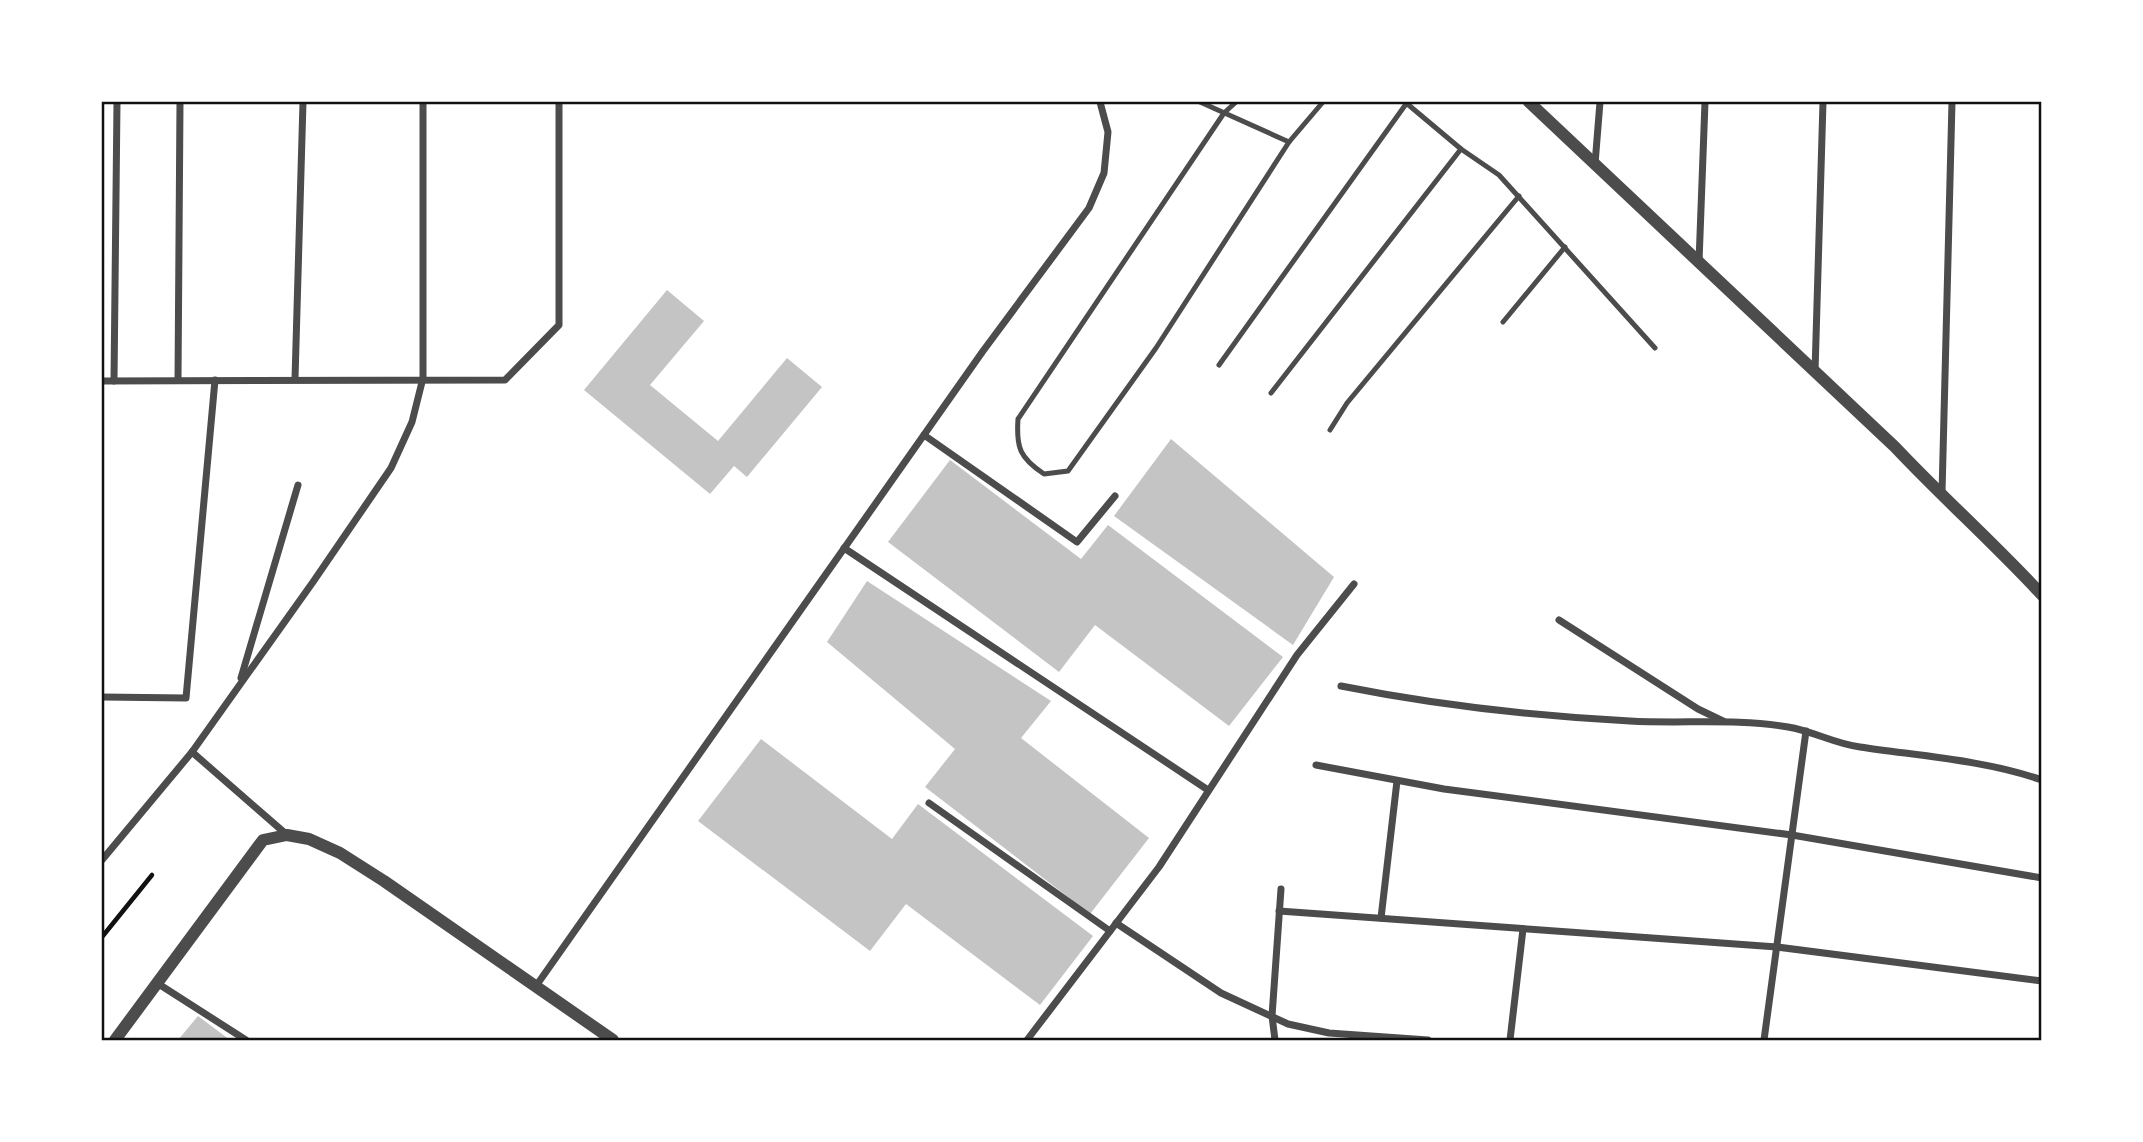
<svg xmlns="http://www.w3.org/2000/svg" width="2143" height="1142" font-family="Signika,sans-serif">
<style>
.building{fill:#c4c4c4}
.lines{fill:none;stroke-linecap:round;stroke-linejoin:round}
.path{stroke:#111;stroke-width:4.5}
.service{stroke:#4c4c4c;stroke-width:5}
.minor{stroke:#4c4c4c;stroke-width:7}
.tertiary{stroke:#4c4c4c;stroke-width:12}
.neatline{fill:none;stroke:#111;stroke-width:2.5}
</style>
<rect width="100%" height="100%" fill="#fff"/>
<g class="building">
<polygon points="667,290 704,321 650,385 718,441 787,358 822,387 747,477 734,466 710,494 584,390"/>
<polygon points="1171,439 1334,577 1293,645 1114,516"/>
<polygon points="950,460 1081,559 1108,525 1283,657 1229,726 1095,625 1059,672 888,542"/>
<polygon points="867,581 1051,701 1021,738 1149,838 1090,914 925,787 955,749 827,642"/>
<polygon points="761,739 892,839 918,804 1093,936 1040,1005 906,904 870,951 698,821"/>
<polygon points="198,1016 230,1040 178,1040"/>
</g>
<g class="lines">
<polyline class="path" points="102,937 152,875"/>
<g class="service">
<path d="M1200,102L1289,142L1156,348L1068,471L1044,474C1020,458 1016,448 1018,419L1224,113L1236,102"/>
<polyline points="1405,102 1461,149 1499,175 1655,348"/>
<polyline points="1289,142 1323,102"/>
<polyline points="1503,322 1565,247"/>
<polyline points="1219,365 1406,104"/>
<polyline points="1271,393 1461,149"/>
<polyline points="1330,430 1347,403 1519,196"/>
</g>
<g class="minor">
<polyline points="1595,164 1600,102"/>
<polyline points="1699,262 1705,102"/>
<polyline points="1815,372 1823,102"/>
<polyline points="295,379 303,102"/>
<polyline points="178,380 180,102"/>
<polyline points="102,381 505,380 559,325 559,102"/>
<polyline points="114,381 117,102"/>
<polyline points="924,435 1077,542 1115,496"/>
<polyline points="1942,493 1952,102"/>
<polyline points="844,548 1208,790"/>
<polyline points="1559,620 1698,709 1723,721"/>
<polyline points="241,678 298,485"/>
<path d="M1341,686C1436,705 1533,716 1630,721C1682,724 1736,718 1788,727C1813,731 1835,744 1860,747C1920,756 1984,760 2042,780"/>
<polyline points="102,697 186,698 215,380"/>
<polyline points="192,752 286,834"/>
<polyline points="1316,765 1444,789 1792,835 2042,878"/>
<polyline points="929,803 1110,931"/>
<polyline points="102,860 192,752 313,582 391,468 412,422 423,378 423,102"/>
<polyline points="1279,911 1777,947 2042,981"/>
<polyline points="1381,918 1397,781"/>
<polyline points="1116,923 1221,993 1288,1024 1329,1033 1428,1040"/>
<polyline points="157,983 246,1040"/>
<polyline points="536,986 983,351 1089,208 1104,173 1108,132 1100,102"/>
<polyline points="1027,1040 1159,867 1297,655 1354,584"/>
<polyline points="1275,1040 1272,1016 1281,889"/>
<polyline points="1510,1040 1523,929"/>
<polyline points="1764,1040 1806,731"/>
</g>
<g class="tertiary">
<path d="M1529,102L1895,447C1943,498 1994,543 2042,595"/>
<polyline points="115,1040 263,840 287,835 309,839 340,853 384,881 613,1040"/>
</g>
</g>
<rect width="2143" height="1142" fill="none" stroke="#ffffff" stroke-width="206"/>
<rect x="103" y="103" width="1937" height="936" class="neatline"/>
</svg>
